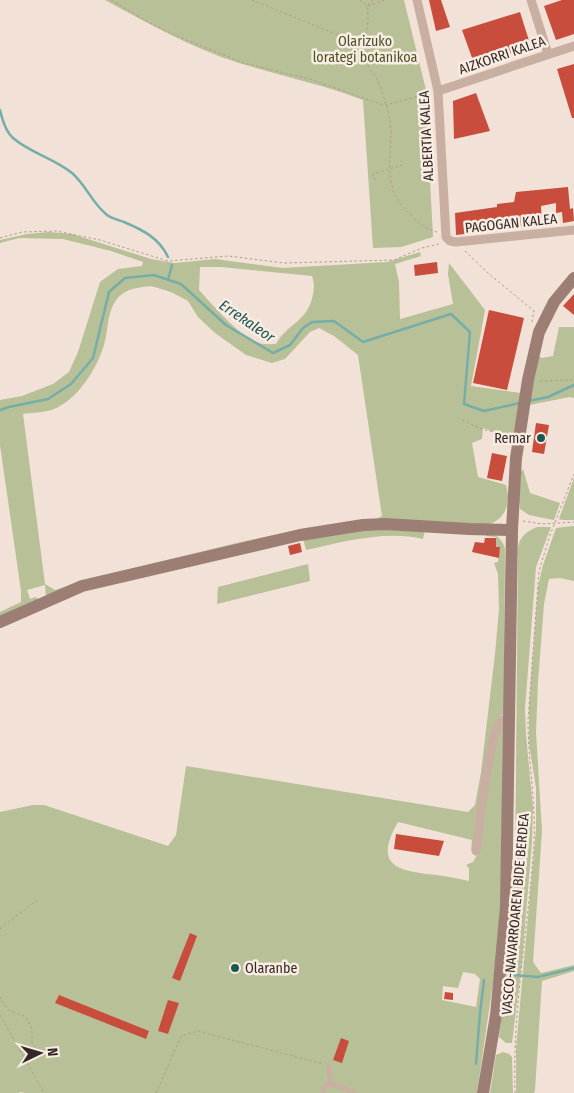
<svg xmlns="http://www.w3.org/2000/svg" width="574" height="1093" font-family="'Fira Sans Condensed',sans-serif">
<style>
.green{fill:#b7c096;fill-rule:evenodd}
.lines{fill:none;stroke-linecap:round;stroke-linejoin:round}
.stream{stroke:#75aea9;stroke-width:2.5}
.building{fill:#c84d3d}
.path{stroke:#b4998d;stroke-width:1;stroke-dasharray:2.5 2.5;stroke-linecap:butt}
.lane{stroke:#c9afa2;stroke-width:4.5}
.street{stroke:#c9afa2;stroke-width:9}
.secondary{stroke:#9c7e74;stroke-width:12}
.poi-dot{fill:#1a5552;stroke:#f9ece2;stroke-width:2}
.labels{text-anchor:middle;stroke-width:5;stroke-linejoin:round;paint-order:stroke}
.park-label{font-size:14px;fill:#485228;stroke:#f9ece2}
.street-label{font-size:14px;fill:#332825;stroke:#f9ece2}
.poi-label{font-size:14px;fill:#332825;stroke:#f9ece2;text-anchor:end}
.water-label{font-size:15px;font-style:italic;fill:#1a5552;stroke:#f9ece2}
</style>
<rect width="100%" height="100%" fill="#f1e1d6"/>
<g class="green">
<path d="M105,0H404L426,90L424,91L426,103L433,237L401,247L373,248L363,100C322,84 280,76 239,63C191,48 148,23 105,0Z"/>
<path d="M49,232L72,234L151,259L175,263L215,259L283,268L387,262L420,252L421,256L395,264L399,282L400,319L453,304L448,274L449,263L485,310L471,386L521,393L513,439L483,428L482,439L472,443L478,477L506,485C511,504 506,519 487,525L373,522L46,596L45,585L27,590L30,599L36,597L39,600L0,618V612L21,602V591L0,445V400L22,396L53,384L69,372L78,352L100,282L118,269L142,266L143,262L111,251L63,239L19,238L0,243V240L27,234ZM200,267H222L312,276C315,285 314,289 312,299C305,323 287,324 276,344C269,344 263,345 256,342C240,337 211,303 199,290ZM151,286L171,292L188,301L198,317L215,333L246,355L272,363L285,359L310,332L319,328L334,336L358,355L382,516L376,519L303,529L245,541L84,580L55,590L45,584L23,414C34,412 50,413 60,406C80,395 96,369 103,348C110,329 105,304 125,292C132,288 143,287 151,286Z"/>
<polygon points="559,327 574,327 574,398 570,397 529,405 538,356 542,358 553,356"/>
<polygon points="523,469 530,493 560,503 554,520 529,515 520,509 519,500 521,472"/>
<polygon points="574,478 574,520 563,520 559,519"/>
<polygon points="574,526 574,581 560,578 549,579 544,604 538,682 536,732 542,831 533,962 541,973 574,965 574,971 542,981 535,1090 534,1093 516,1093 516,1048 536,829 536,788 529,743 529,707 538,587 543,565 556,528"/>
<path d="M537,527H551L536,567L525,708L526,735L533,808L532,842L522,961L512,1043H506L499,1037L507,970L515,876L518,548C520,536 526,532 537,527Z"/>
<path d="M370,528L425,530L423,539C385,530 343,542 306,550L303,538Z"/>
<path d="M486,533C497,535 502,538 505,549L504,708L503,714L498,720L473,849L471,851L472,840L398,822C393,831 386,844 388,855C392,874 428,873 443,876C451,877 460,879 469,881V868L466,865L473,862L477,855L496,736L503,726L501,898L496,962L477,1093H25L20,1092L19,1093H0V812L33,805H44L168,846L176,835L186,766L468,812L475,805L481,772L495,654L499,609L498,574L494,563L498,562L500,547H496V537L486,536ZM463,972L475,974L480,979L476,1007L442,1000L443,986L458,988Z"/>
<polygon points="308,564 310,581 217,604 218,587"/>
<polygon points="503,1052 509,1054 512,1057 513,1093 490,1093 496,1055"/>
</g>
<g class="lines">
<g class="stream">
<path d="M0,110C2,119 5,131 13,138C30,153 54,158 72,173C86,185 92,203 107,215C111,218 118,220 124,222C143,230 159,238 168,257"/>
<polyline points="168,280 172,265"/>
<polyline points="528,401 548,397 574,385"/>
<polyline points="0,410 9,407 48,399 71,384 93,358 109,292 125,278 154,275 181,284 226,325 273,353 290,345 303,328 312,322 334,321 363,342 451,314 470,332 464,404 484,411 520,403"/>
<polyline points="514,975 538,977 574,968"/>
<polyline points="476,1064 480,1013 484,980"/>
</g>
</g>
<g class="building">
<polygon points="429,0 441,0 450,27 436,31"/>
<polygon points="562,0 574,0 574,34 556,40 544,6"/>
<polygon points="520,12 531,47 475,66 462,30"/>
<polygon points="574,64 574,118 572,118 557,69"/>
<polygon points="476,93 490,131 454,139 453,101"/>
<polygon points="568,187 570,209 573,208 574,221 563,223 562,212 556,213 556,203 541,206 542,225 490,229 490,231 456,235 455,213 497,207 497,204 514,202 516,192"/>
<polygon points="437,262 438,273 415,276 414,265"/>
<polygon points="574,294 574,315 563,306"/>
<polygon points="489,310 524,318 507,390 473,383"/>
<polygon points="536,423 549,425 544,454 532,452"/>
<polygon points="492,453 507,456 502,481 487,478"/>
<polygon points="485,538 496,538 496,547 500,547 499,558 472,552 475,542 484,543"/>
<polygon points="300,543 302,552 290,555 288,546"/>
<polygon points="396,834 444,841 439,856 394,849"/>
<polygon points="190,933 197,936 180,981 172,978"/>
<polygon points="445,992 453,993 453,1000 444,999"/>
<polygon points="59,995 149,1031 146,1039 55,1003"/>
<polygon points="168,1000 179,1003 168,1034 158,1031"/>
<polygon points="341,1038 349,1041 342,1063 333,1060"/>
</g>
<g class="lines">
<g class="path">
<polyline points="111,0 153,25 191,42 244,63 313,80 380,104 386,105 430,93"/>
<polyline points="252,0 360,44"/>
<polyline points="360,0 367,6 385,0"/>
<path d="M373,0L367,6C369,16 368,26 365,37C363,41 361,43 362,47C362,60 370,68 376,78C381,87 384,98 387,107C400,149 373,180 411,215C418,222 427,230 437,232"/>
<polyline points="375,180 373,174 402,165 401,161"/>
<polyline points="0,238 22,232 56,231 100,240 168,261 228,256 284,263 394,260 422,248 439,244"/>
<polyline points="465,251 489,274 534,311"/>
<polyline points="532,322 534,311"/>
<polyline points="540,381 574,380"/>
<polyline points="462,420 481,429 508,435"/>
<polyline points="523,521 542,524 574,522"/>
<polyline points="0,929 38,899"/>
<polyline points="0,997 8,1010 26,1017 32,1029 32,1043 40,1057"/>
<polyline points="0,1015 44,1093"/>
<polyline points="156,1093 181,1036 198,1031 323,1064"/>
<path d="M515,1093C512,1009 529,926 534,842C536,801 528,761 528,720L539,571L550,535L574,474"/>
</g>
<g class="lane">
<polyline points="328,1065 331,1084"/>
<polyline points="323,1093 325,1086 331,1084 356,1093"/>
</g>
<g class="street">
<polyline points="417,0 438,91 446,237 450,241 456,242 574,230"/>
<polyline points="531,0 548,54"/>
<polyline points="438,91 574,46"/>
<path d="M476,851C479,829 489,735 500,723C503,720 507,718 510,716"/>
</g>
<g class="secondary">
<polyline points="0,622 82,586 300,535 363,525 385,524 469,529 512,530"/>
<polyline points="483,1093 496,1015 506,907 512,530 516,458 528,380 539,332 554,302 574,278"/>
</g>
</g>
<g class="poi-dot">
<circle cx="541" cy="438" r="5"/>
<circle cx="235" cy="968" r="5"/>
</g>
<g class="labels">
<g class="park-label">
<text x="365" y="46">Olarizuko<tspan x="365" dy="16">lorategi botanikoa</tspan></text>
</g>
<g class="street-label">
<text transform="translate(502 55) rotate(-19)" y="5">AIZKORRI KALEA</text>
<text transform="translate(426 136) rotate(-93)" y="5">ALBERTIA KALEA</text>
<text transform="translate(511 223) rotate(-6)" y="5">PAGOGAN KALEA</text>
<text transform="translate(515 914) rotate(-85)" y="5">VASCO-NAVARROAREN BIDE BERDEA</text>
</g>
<g class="poi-label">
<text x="531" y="443">Remar</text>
<text x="245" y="973" text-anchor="start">Olaranbe</text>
</g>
<g class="water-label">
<text transform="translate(247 321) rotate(34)" y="5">Errekaleor</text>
</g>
</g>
<g transform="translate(40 1053) rotate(85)" stroke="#f9ece2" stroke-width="4" paint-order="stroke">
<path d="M0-4L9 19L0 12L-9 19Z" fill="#332825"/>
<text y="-8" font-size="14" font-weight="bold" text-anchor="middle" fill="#332825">N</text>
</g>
</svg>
